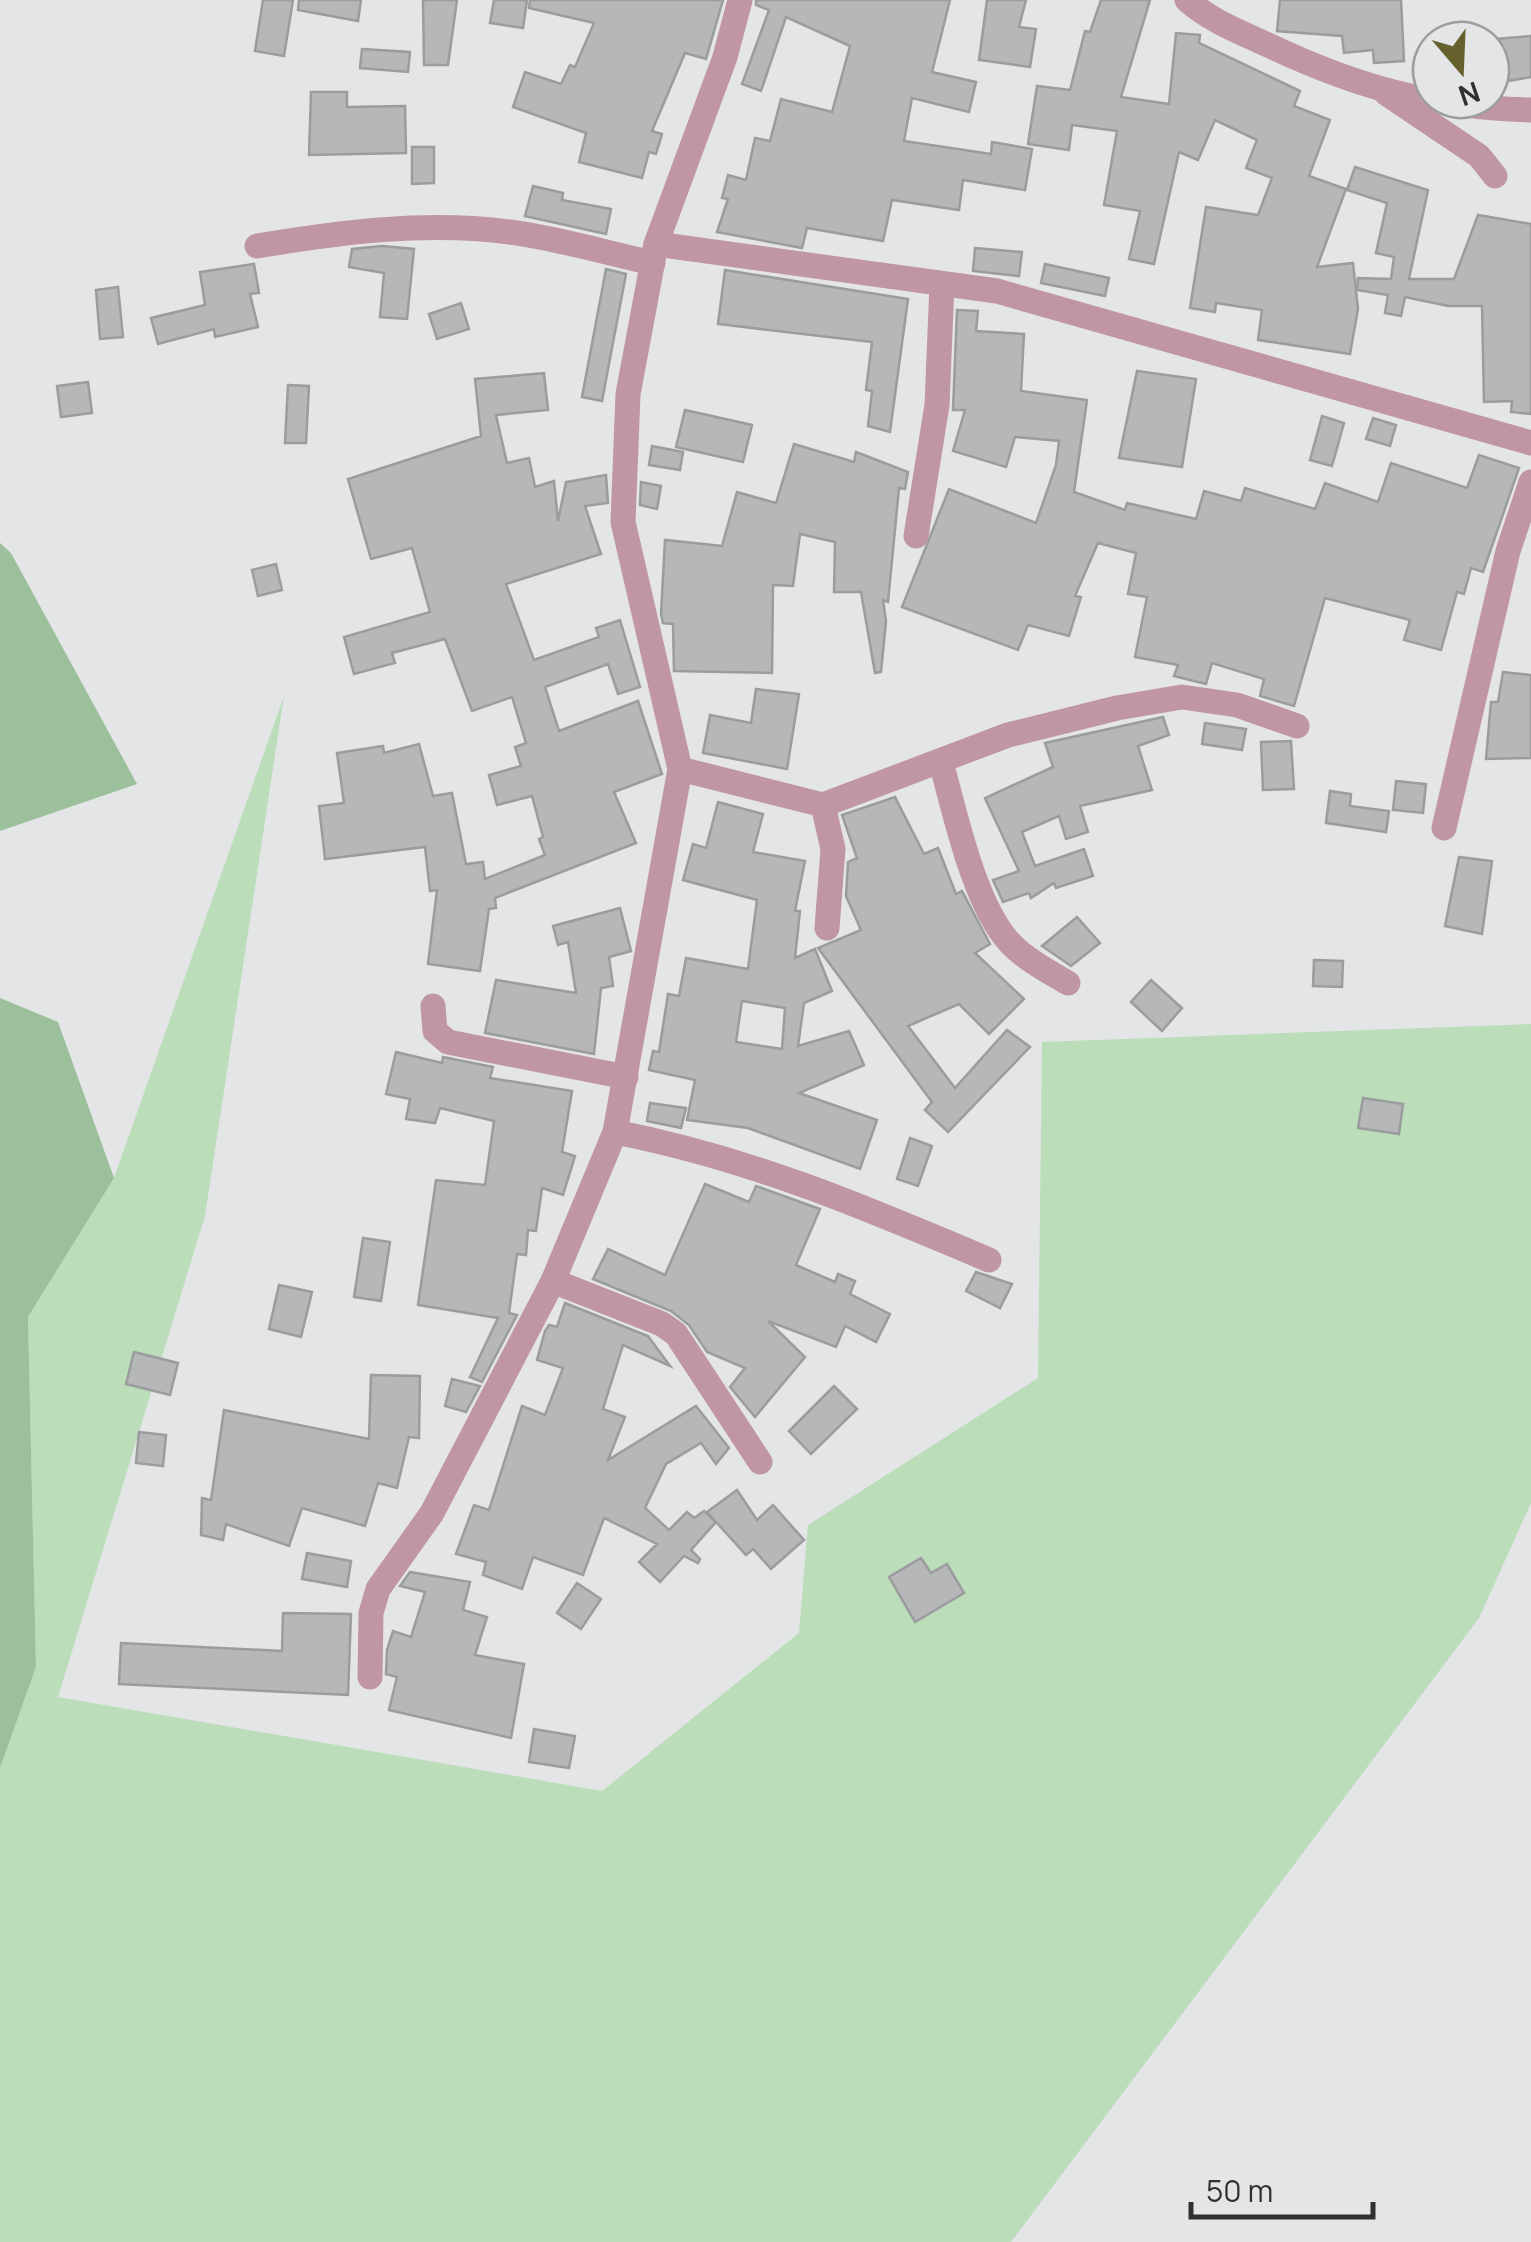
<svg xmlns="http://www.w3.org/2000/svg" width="1531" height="2242" font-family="Manrope,sans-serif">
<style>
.green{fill:#bbddba}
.forest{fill:#9cbf9c}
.building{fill:#b6b7b8;stroke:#9b9c9e;stroke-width:2.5;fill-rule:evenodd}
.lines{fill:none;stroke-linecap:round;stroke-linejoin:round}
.street{stroke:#c095a5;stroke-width:25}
</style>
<rect width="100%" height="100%" fill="#e4e5e7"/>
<polygon class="green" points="284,696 205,1216 58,1697 602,1791 799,1633 808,1525 1038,1378 1042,1042 1531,1024 1531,1503 1479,1618 1011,2242 0,2242 0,1768 36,1667 28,1317 114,1178"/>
<g class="forest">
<polygon points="0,543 11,553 137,784 0,831"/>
<polygon points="0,998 58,1022 114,1178 28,1317 36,1667 0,1768"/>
</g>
<g class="building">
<polygon points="263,0 293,0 284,56 255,51"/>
<polygon points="299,0 361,0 358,21 298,10"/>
<polygon points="423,0 457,0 448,65 424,65"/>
<polygon points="494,0 527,0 523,28 490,23"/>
<polygon points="530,0 723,0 706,59 685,53 652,131 662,134 656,154 649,152 642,178 579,162 586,133 513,107 525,72 561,84 570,65 575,67 594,23 529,8"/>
<polygon points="756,0 950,0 932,72 976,82 969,112 912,98 904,141 991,154 992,142 1032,149 1025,190 963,180 959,210 892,200 883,241 807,228 802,248 717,232 728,199 722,198 728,175 746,180 755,138 770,141 781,99 832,112 850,46 786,17 761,91 742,84 769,10 756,5"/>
<polygon points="987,0 1026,0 1019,27 1036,29 1030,67 979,60"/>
<polygon points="1101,0 1150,0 1121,97 1169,104 1176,33 1200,35 1199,43 1300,91 1294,106 1330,120 1309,176 1346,189 1317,267 1353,263 1358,309 1350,354 1258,340 1262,310 1216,303 1215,312 1190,308 1206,207 1258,215 1272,178 1246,168 1257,140 1215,120 1198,160 1179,152 1154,264 1129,259 1140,211 1104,205 1117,131 1072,125 1069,150 1028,144 1037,86 1070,90 1085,31 1090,32"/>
<polygon points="1280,0 1401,0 1404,61 1374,63 1373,50 1344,53 1342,36 1277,31"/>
<polygon points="1531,36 1531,77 1502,82 1496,39"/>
<polygon points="362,49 410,52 408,72 360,68"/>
<polygon points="311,92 347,92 347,107 405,106 406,153 309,155"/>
<polygon points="412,147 434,147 434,183 412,184"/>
<polygon points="1355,167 1428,190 1409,279 1454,279 1478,215 1531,224 1531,414 1511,412 1512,401 1484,402 1482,306 1448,306 1405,297 1401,316 1385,313 1388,295 1357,290 1358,278 1391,279 1394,257 1376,253 1387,203 1347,190"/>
<polygon points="533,186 563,193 562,200 611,209 606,234 525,216"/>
<polygon points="382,246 414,249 407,319 380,317 384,273 349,267 352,249"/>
<polygon points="975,248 1022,252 1019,276 973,271"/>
<polygon points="254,264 259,293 250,294 258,327 215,337 214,329 158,344 151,318 205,305 200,272"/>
<polygon points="1045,264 1109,278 1105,296 1041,283"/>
<polygon points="606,269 626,274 602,401 582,397"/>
<polygon points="725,270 908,299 890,432 868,426 872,391 866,390 872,342 718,324"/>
<polygon points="118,287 123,337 100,339 96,290"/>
<polygon points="461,303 469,329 437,339 429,314"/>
<polygon points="957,310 978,311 976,331 1024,334 1021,391 1087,400 1074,492 1125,510 1127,503 1196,519 1204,491 1241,501 1245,488 1315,509 1325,483 1378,502 1391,463 1467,488 1479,455 1519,468 1483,572 1471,568 1464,594 1457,592 1441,650 1404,640 1410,620 1325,598 1294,706 1260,696 1264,679 1212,663 1206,684 1174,676 1178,665 1135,657 1147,597 1128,594 1136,553 1098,543 1075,596 1081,597 1069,636 1028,625 1018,650 902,607 949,489 1036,523 1056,465 1059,441 1015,437 1006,467 953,451 965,410 953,410"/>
<polygon points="1137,371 1196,379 1182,467 1119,458"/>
<polygon points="544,373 548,410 496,415 507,463 529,458 535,487 554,481 558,521 566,482 606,475 608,503 585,506 601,554 506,584 534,660 599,637 596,628 620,620 640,687 618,694 608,664 545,687 559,731 638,701 662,774 614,792 636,843 495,898 496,908 489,909 480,971 428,964 437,890 430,891 425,847 325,859 319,806 344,803 337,753 383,746 384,753 419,744 433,796 452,793 466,864 483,862 485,879 545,855 539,839 543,837 532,796 497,805 489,775 521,766 515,747 526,743 512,697 472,711 445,639 392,653 395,663 354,674 344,637 430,612 412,548 371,559 348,479 481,436 475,379"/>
<polygon points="88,382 92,413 61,417 57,386"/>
<polygon points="288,385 309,386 306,443 285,443"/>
<polygon points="685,410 752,425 743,462 676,447"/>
<polygon points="1322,416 1344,423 1332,466 1310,460"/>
<polygon points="1373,418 1396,425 1390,446 1366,439"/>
<polygon points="794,444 854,462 856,452 908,472 905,489 899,488 888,602 883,600 886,621 881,672 875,673 861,592 834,592 835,542 800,534 793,586 773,585 772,673 674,671 673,624 663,623 661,614 665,540 722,546 737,492 776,503"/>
<polygon points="652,446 683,452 680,470 649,465"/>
<polygon points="641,482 661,486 657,509 640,505"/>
<polygon points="276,564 282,590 258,596 252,570"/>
<polygon points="1503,672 1531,675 1531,758 1486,759 1491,702 1498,702"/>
<polygon points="756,689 799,694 787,769 703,753 710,715 751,723"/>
<polygon points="1163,717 1169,735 1138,746 1152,790 1080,806 1088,832 1066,839 1059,816 1022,832 1035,866 1084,849 1093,876 1056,888 1054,883 1031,898 1029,893 1003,902 993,880 1019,871 985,798 1053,767 1045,743"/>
<polygon points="1205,723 1246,729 1242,750 1202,744"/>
<polygon points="1291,741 1294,789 1263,790 1261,742"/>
<polygon points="1396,781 1426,784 1423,813 1393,810"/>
<polygon points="1330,791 1351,794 1350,806 1389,811 1386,832 1326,823"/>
<polygon points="895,797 924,854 938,848 956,894 962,891 990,944 975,953 1024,999 989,1034 959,1004 908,1026 955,1088 1007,1030 1030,1047 948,1132 925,1110 932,1102 818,948 861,930 846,896 848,862 857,858 842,815"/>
<path d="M718,802L763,814L753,852L805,861L795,911H800L795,958L815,949L832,991L804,1003L798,1046L849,1031L864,1065L799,1093L877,1120L860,1169L748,1128L687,1120L695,1080L649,1070L653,1051L659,1052L668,994L679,996L686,958L748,969L757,900L683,880L693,844L706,848ZM742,1001L785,1008L782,1049L736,1042Z"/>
<polygon points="1459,857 1492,861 1482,934 1445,926"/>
<polygon points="620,908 631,951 609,957 613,986 601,988 594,1054 485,1033 496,980 576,993 568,942 558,945 553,926"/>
<polygon points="1077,917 1100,943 1071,966 1042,946"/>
<polygon points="1314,960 1343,961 1342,987 1313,986"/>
<polygon points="1151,980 1182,1008 1162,1031 1131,1002"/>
<polygon points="396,1052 442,1063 443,1057 493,1067 490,1078 572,1091 562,1152 575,1156 563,1195 542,1188 536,1231 528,1230 526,1255 517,1254 509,1313 517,1315 482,1382 470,1377 498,1318 418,1305 436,1180 485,1185 494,1121 440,1108 435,1123 406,1119 410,1099 386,1094"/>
<polygon points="1363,1098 1403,1104 1399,1134 1358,1128"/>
<polygon points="650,1103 686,1108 681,1128 647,1121"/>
<polygon points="910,1138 932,1146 918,1186 897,1179"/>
<polygon points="705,1184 749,1202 756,1186 820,1209 796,1265 835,1282 838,1274 855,1281 850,1294 890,1314 876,1342 845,1326 836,1347 768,1321 805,1357 755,1417 730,1387 745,1368 707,1352 689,1325 671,1311 593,1279 608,1249 665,1275"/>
<polygon points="363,1238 390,1242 381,1301 354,1297"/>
<polygon points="976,1272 1012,1284 1000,1308 966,1291"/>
<polygon points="279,1285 312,1292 301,1337 269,1329"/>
<polygon points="565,1303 648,1336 670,1366 623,1345 603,1409 625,1417 608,1460 696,1406 729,1448 716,1464 701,1443 666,1464 645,1508 669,1530 687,1512 694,1518 704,1511 716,1522 691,1550 700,1559 698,1563 684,1556 660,1582 639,1562 657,1544 604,1518 583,1575 533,1557 522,1589 483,1575 486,1562 456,1554 474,1505 489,1510 522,1406 545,1415 563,1368 537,1360 545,1331 549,1325 557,1327"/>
<polygon points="134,1352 178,1363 170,1395 126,1384"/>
<polygon points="371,1375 420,1376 419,1438 409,1437 397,1488 378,1483 365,1526 302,1508 289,1546 226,1524 223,1540 201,1535 202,1498 211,1500 224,1410 369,1439"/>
<polygon points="452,1379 480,1386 466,1412 445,1406"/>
<polygon points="834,1386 857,1409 811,1454 789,1431"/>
<polygon points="139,1432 166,1435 163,1466 136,1463"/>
<polygon points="737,1490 757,1520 773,1505 804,1540 771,1569 753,1549 746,1555 707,1512"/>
<polygon points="307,1553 351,1561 347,1587 302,1579"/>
<polygon points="921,1558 931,1573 947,1564 964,1593 915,1622 889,1577"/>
<polygon points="410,1572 470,1582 463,1610 487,1617 475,1655 524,1664 511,1738 389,1710 397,1677 386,1674 387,1650 393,1631 411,1637 425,1592 400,1586"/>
<polygon points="577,1583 601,1599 581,1629 557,1613"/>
<polygon points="283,1613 351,1614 348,1695 119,1684 121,1643 282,1651"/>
<polygon points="534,1729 575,1736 569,1768 529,1762"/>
</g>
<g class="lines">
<g class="street">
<path d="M1187,0C1211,21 1240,32 1268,45C1359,88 1430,107 1531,110"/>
<polyline points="1387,94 1479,156 1495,176"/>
<polyline points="656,244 997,291 1531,443"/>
<path d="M257,246C341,232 425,221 510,232C557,238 606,253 653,263"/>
<polyline points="916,536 937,405 942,284"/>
<path d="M941,762C955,813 974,904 1010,943C1025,959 1049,972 1068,983"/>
<polyline points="680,769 823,805 1008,735 1117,708 1182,697 1237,705 1297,726"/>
<polyline points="823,805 833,849 827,928"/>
<polyline points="1444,828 1508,551 1531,482"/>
<polyline points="433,1006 435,1031 448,1042 626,1077"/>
<path d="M615,1132C749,1158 864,1207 989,1260"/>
<polyline points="553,1281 662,1324 676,1334 760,1462"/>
<polyline points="370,1677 371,1613 378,1589 432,1513 553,1281 615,1132 680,769 623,522 628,394 656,244 725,57 740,0"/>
</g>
</g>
<g transform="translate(1461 70) rotate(161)"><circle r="48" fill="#e4e5e7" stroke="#9c9d9e" stroke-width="2.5"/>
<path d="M0-8L18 38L0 25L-18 38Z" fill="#65602c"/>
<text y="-15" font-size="28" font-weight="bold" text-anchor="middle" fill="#2f3031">N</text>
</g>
<path d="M1191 2202v15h182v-15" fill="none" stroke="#2f3031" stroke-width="5"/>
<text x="1206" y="2202" font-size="30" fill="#2f3031" stroke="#e4e5e7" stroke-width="8" paint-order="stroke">50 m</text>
</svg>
